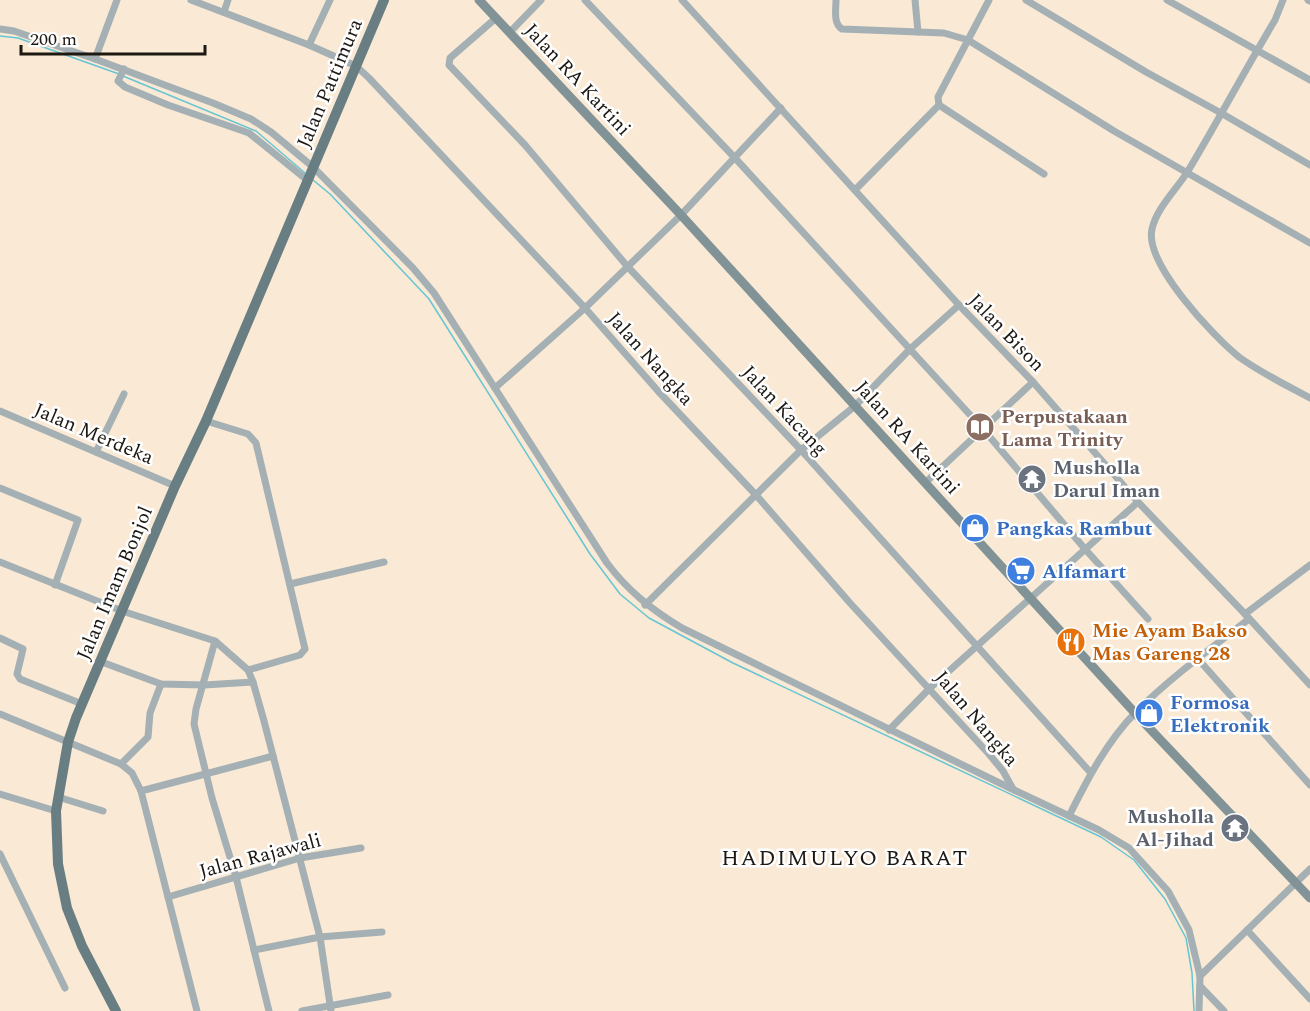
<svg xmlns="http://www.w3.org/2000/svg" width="1310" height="1011" font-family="Spectral,serif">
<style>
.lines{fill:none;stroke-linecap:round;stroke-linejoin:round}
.stream{stroke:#65c5d3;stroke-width:1.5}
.minor{stroke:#a4b0b3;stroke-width:7}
.secondary{stroke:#819397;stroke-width:9}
.primary{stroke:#687e83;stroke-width:10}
.labels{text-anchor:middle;stroke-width:5;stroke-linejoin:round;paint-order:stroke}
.street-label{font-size:20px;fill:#1d1811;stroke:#fff}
.education-label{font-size:20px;font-weight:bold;fill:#785e54;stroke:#fff;text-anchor:start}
.worship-label{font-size:20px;font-weight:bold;fill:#5b616d;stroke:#fff;text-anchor:start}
.shop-label{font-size:20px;font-weight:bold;fill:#366cbe;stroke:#fff;text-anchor:start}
.food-label{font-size:20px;font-weight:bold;fill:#c56008;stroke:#fff;text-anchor:start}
.quarter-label{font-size:22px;letter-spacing:1.5px;fill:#1d1811;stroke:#fff}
</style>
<rect width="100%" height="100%" fill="#f9e9d5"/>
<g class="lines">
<g class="stream">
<polyline points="0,36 18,38 119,74"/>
<polyline points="123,76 256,131 305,173"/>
<polyline points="313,180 330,194 429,299 590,554 620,594 649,618 733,663 1101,837 1134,860 1165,899 1186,938 1192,973 1194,1011"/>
</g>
<g class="minor">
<polyline points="191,0 309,45 356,66 369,78 585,308 658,391 756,495 850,603 988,753 1003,771 1013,789"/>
<polyline points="585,0 735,158 983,429 1085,549 1148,619"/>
<polyline points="682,0 959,305 1033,382 1138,502 1245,614 1310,685"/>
<path d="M836,0C836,10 833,23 842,29L944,33L968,40L938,97L939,105L1044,174"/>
<polyline points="915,0 918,32"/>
<polyline points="989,0 968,40 1114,131 1310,243"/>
<polyline points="1026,0 1146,72 1221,113 1310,165"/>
<polyline points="1167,0 1310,80"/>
<path d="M1283,0L1275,20C1245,70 1218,121 1188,171C1177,189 1157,207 1152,229C1144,263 1213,336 1239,357C1261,373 1286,385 1310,398"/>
<polyline points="1308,0 1310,1"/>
<polyline points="224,12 228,0"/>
<polyline points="496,18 450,58 449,65 525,145 627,266 801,450 1090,772"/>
<path d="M0,29L14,31L95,59L213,103L251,119L271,132L313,167L413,268L434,293L607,563C628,591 652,610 682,628L1014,790L1099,830L1129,848L1168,891L1189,930L1200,976L1199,1011"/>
<polyline points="510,32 541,0"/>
<polyline points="309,45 330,0"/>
<polyline points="95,59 117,0"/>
<polyline points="124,69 118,81 125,87 168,105 249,133 307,180"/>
<polyline points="855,190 939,105"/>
<polyline points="495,388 585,308 681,215 781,108"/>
<polyline points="0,411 175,486"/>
<polyline points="206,421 248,434 256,443 305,649 300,655 248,670"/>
<polyline points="96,452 124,394"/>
<polyline points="925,483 1033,382"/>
<polyline points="0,488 78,520 55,585"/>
<polyline points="0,562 122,611 215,641 248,670 253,682 264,721 320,937 331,1011"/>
<polyline points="290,584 384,562"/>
<polyline points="645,605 801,450 855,406 910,349 959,305"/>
<polyline points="1245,614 1310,565"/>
<polyline points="0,638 23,649 17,674 20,679 82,704"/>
<polyline points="215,641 196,709 194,724 212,798 236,877 269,1011"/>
<polyline points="1198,659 1310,785"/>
<polyline points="99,661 161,684 204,685 253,682"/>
<polyline points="0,714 121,764 132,773 141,791 197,1011"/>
<polyline points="889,730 930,688 1138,502"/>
<polyline points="121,764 148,737 150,713 161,684"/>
<polyline points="141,791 273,756"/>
<polyline points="0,794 56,811"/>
<polyline points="58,797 103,811"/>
<path d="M1069,816C1087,780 1107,741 1136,712C1170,678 1210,649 1249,619"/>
<polyline points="0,854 65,988"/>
<polyline points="168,897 300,858 361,848"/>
<polyline points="1247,930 1310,999"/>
<polyline points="254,950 320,937 382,932"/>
<polyline points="1200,976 1310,869"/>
<polyline points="1200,986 1224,1011"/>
<polyline points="302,1011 388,995"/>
</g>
<polyline class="secondary" points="479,0 681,215 1135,713 1310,898"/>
<polyline class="primary" points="116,1011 82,946 67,908 58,864 56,811 68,742 76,718 175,486 206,421 384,0"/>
</g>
<defs>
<g id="library-disc" transform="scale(1.5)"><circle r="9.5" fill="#8d6e63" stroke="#fff"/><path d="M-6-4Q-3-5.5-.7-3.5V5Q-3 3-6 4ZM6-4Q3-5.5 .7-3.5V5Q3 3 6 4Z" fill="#fff"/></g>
<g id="temple-disc" transform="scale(1.5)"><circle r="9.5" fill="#6b7280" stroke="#fff"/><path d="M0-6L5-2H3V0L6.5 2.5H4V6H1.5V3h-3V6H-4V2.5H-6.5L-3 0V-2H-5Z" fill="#fff"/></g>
<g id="shop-disc" transform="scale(1.5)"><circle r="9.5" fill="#3f7fe0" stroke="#fff"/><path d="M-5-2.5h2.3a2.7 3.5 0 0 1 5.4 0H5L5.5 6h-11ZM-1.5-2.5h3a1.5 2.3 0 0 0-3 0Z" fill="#fff"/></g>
<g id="supermarket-disc" transform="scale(1.5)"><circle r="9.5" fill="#3f7fe0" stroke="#fff"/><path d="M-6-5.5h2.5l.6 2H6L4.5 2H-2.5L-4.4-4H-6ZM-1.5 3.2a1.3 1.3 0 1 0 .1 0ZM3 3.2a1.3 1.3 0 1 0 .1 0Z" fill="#fff"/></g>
<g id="restaurant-disc" transform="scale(1.5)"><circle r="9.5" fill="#e8710a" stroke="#fff"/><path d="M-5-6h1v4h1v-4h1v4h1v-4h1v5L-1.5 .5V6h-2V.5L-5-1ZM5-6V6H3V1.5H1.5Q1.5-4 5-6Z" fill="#fff"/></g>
</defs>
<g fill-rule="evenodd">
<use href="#library-disc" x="980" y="427"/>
<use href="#temple-disc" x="1032" y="479"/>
<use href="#shop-disc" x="975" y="528"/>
<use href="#supermarket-disc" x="1021" y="571"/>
<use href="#restaurant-disc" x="1071" y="642"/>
<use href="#shop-disc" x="1149" y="713"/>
<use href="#temple-disc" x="1235" y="828"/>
</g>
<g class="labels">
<g class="street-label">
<text transform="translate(578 79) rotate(47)" y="7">Jalan RA Kartini</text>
<text transform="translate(329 83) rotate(-67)" y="7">Jalan Pattimura</text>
<text transform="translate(1007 332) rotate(46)" y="7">Jalan Bison</text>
<text transform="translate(651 358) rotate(48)" y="7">Jalan Nangka</text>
<text transform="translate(785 410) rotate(47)" y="7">Jalan Kacang</text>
<text transform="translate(94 433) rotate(23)" y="7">Jalan Merdeka</text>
<text transform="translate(908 437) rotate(48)" y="7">Jalan RA Kartini</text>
<text transform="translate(114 583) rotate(-67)" y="7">Jalan Imam Bonjol</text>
<text transform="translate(977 718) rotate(50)" y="7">Jalan Nangka</text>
<text transform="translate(260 855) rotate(-15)" y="7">Jalan Rajawali</text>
</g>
<g class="education-label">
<text x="1001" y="423">Perpustakaan<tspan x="1001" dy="23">Lama Trinity</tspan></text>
</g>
<g class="worship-label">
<text x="1053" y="474">Musholla<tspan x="1053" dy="23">Darul Iman</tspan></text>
<text x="1214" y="823" text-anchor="end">Musholla<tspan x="1214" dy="23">Al-Jihad</tspan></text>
</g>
<g class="shop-label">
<text x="996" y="535">Pangkas Rambut</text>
<text x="1042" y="578">Alfamart</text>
<text x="1170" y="709">Formosa<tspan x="1170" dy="23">Elektronik</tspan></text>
</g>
<g class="food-label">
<text x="1092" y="637">Mie Ayam Bakso<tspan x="1092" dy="23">Mas Gareng 28</tspan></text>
</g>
<g class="quarter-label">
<text x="845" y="865">HADIMULYO BARAT</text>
</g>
</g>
<path d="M21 45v9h184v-9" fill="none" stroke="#1d1811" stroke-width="3"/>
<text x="30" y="45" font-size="18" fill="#1d1811" stroke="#ffffff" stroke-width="4.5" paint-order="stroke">200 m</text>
</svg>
